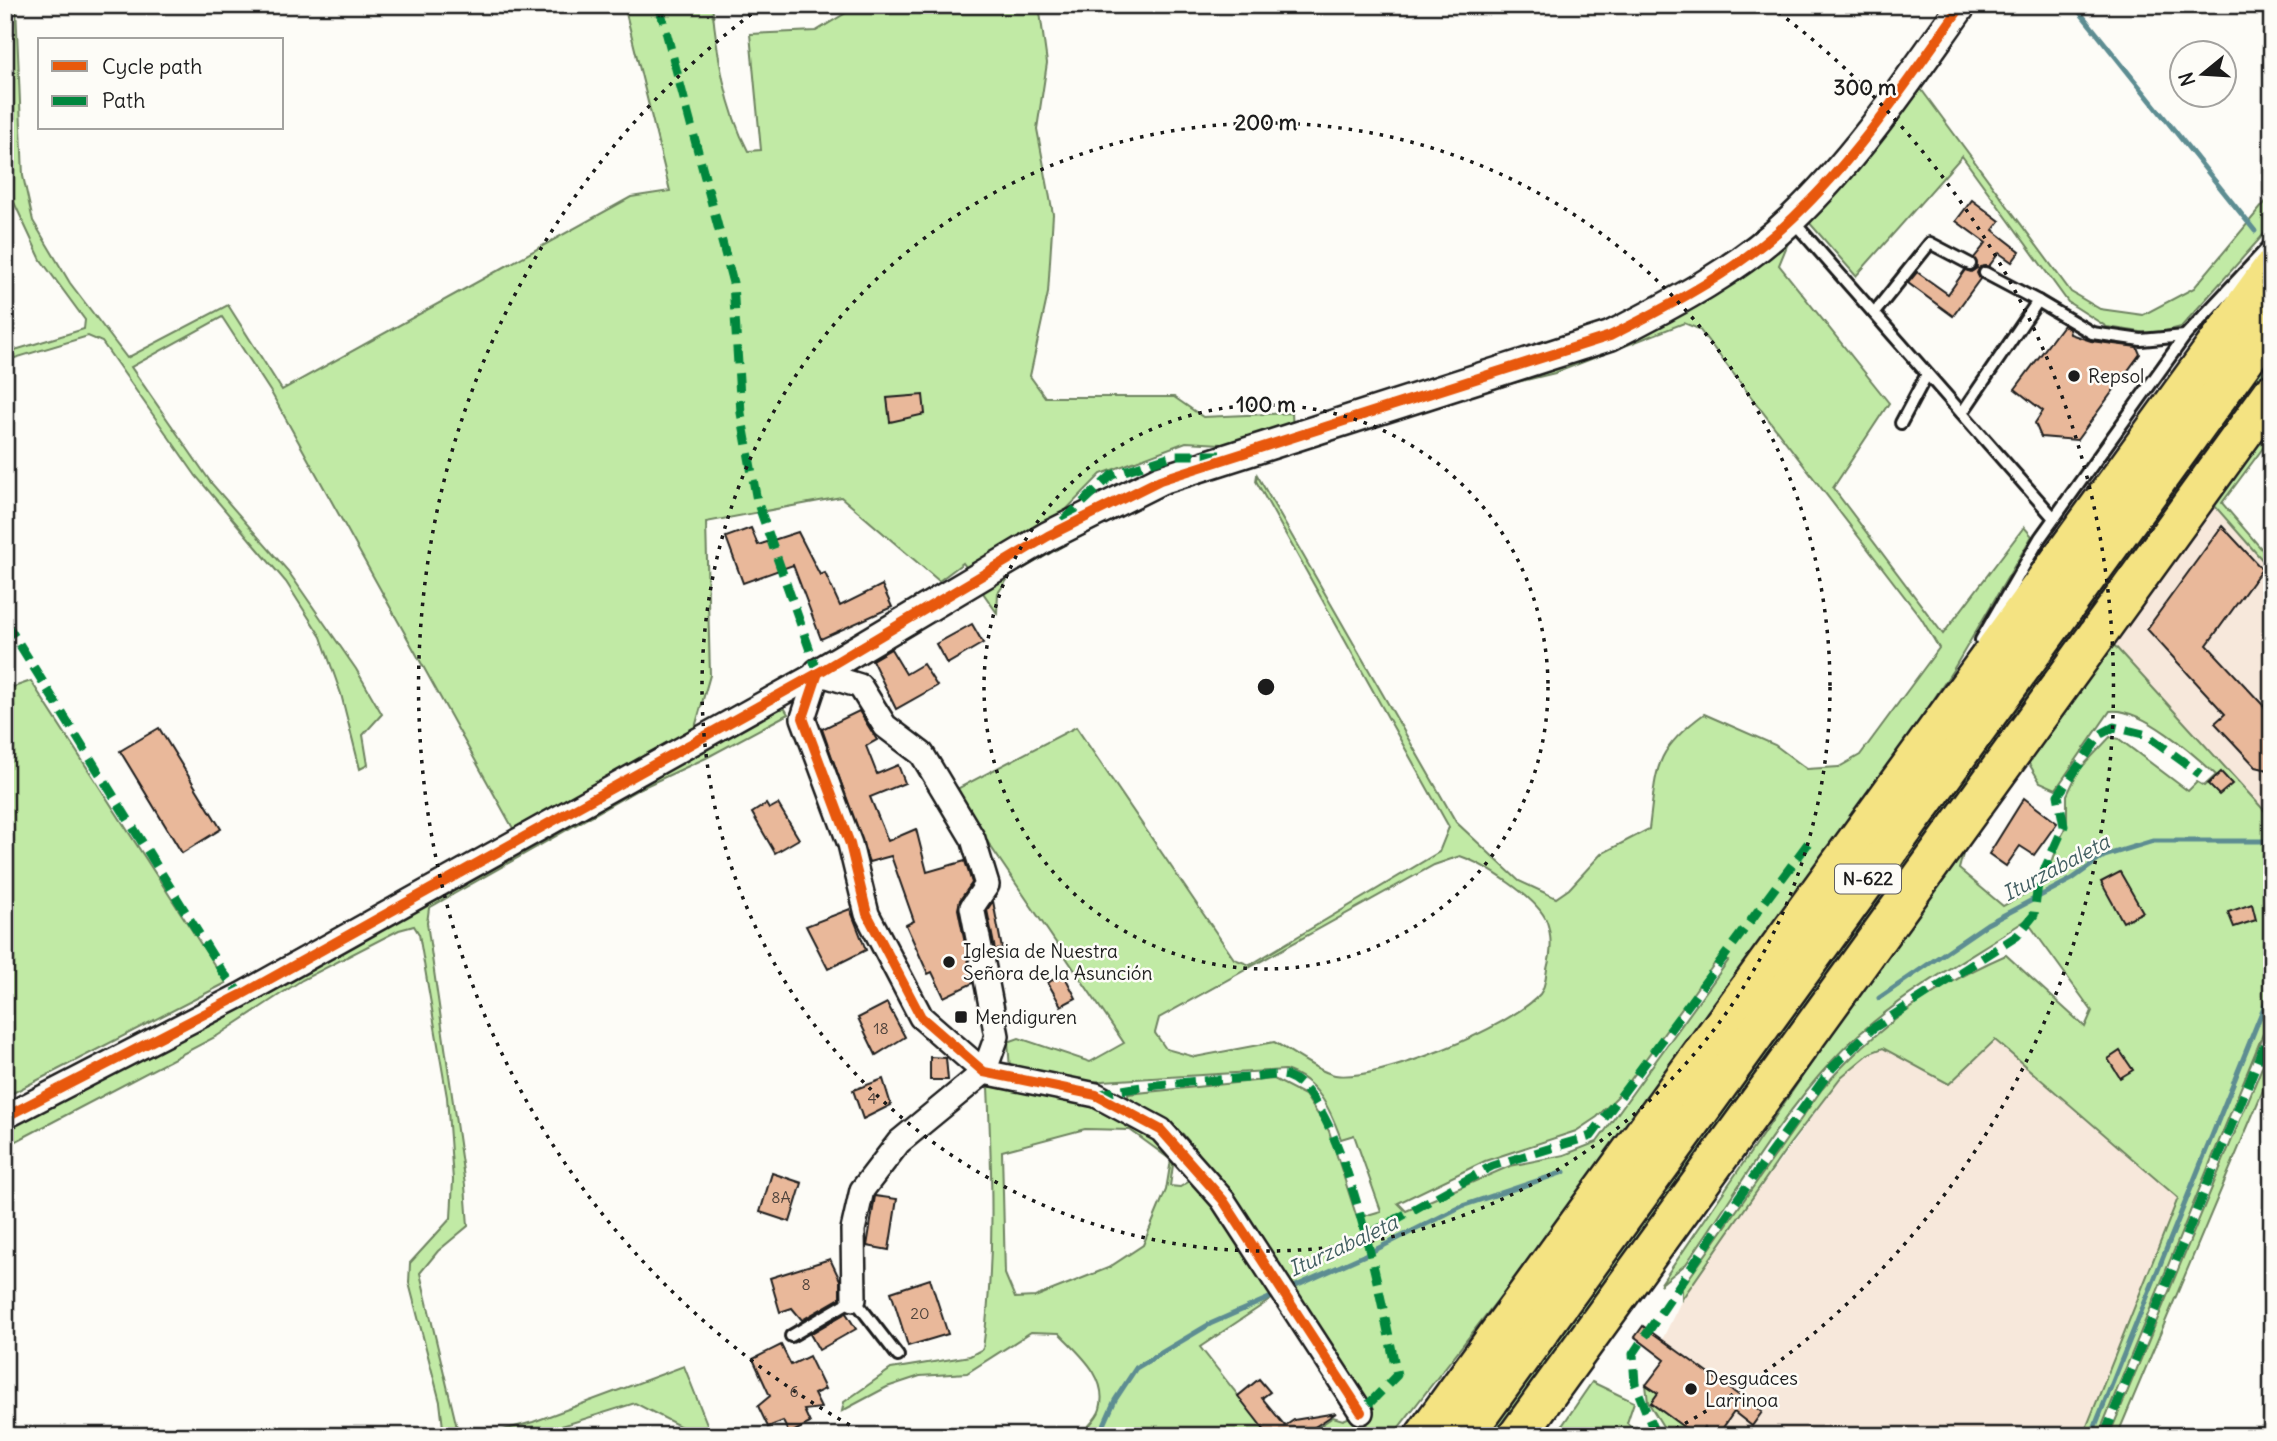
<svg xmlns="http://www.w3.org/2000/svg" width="2277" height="1441" font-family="Delius,sans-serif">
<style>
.built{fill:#f7e8db}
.green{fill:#c1eaa5;stroke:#6e8360;stroke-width:2;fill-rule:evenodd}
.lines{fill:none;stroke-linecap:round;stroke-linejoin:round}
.stream{stroke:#5d8d92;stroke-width:5}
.building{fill:#e9b89a;stroke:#1c1c1c;stroke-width:2}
.service-casing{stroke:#1c1c1c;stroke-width:16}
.minor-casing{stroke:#1c1c1c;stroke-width:28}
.tertiary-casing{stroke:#1c1c1c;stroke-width:33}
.trunk-casing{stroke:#1c1c1c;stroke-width:42}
.service{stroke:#fdfcf7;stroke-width:10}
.minor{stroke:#fdfcf7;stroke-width:23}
.tertiary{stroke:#fdfcf7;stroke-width:28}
.trunk{stroke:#f4e382;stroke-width:37}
.quiet{stroke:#00873e;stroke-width:9;stroke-dasharray:18 9;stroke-linecap:butt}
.cycleway-casing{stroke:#fdfcf7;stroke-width:15}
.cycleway{stroke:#e8590c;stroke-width:10}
.ring{fill:none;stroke:#1c1c1c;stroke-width:3.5;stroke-dasharray:3.5 7}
.poi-dot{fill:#1c1c1c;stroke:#fdfcf7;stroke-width:2.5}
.labels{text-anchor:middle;stroke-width:5;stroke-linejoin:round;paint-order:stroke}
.number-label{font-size:16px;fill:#4f433c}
.shield{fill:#fdfcf7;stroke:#605f5e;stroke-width:2}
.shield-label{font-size:18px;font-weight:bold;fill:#1c1c1c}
.poi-label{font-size:19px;fill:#1c1c1c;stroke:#fdfcf7;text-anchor:start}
.water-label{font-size:21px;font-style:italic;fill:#425e61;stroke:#fdfcf7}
.centre{fill:#1c1c1c;stroke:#fdfcf7;stroke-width:3.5}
.ring-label{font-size:21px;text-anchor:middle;font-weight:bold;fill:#1c1c1c;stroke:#fdfcf7;stroke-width:5;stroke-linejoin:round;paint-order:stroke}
</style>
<rect width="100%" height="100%" fill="#fdfcf7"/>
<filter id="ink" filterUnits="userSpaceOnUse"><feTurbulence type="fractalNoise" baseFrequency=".0143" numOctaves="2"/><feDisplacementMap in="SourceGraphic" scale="14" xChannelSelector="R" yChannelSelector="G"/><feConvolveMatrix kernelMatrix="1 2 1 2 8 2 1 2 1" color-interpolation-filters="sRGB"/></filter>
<g filter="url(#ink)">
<g class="built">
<polygon points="2213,504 2272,571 2272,819 2113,644"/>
<polygon points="1995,1040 2178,1198 2083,1436 1696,1436 1651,1403 1658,1393 1646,1385 1665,1360 1662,1340 1688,1287 1841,1077 1870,1053 1883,1048 1949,1084"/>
</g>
<g class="green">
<path d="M5,5H16L23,176L33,221L70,283L127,358L228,305L282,390L631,197L670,191L624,5H712C717,54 725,107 748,151L761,150L750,34L816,31L859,5H1039L1047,63L1037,129L1053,214L1048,293L1030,376L1045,397H1174L1203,417L1292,413L1293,431L1239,445L1186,442L1101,474L1049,527L971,574L963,563L939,581L841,497L706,522L710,675L692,738L515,832L272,394L222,317L131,367L212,484L288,571L356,669L382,714L363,735L368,765L360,769L341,694L321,637L286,582L196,476L102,342L88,336L5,361V353L84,329L85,320L41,260L11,196L5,101Z"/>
<polygon points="1918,85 2071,292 2100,309 2143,315 2194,288 2272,194 2272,225 2181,327 2154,334 2107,327 2068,302 1962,156 1856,276 1807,220"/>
<path d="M1779,240L1788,243L1779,265L1889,403L1833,488L1943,634L2024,527L2032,536L1953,670L1905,743L1552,1230L1392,1436H1305L1333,1417L1343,1420L1368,1410L1281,1272L1211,1169L1183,1134L1129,1105L1128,1094L1274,1079L1305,1095L1329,1131L1357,1218L1381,1211L1354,1135L1341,1139C1330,1109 1318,1080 1285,1070L1086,1082L1010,1069L1008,1042L1019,1038L1090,1062L1124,1043L953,791L1076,727L1234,959L1250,965L1439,852L1449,827L1256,481L1257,475L1456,822L1519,881L1556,898L1569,889L1601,854L1649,829C1657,769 1652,752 1704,714L1775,745L1807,769L1839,767L1860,755L1939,648L1921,618L1699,329L1684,323L1555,373L1489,389L1182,487L1115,516L1009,577L998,593L997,613L979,587L1107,511L1548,365ZM1460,856C1484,864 1538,898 1547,922C1552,937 1551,955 1547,969C1546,977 1545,988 1540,994C1511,1027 1378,1082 1335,1075C1320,1073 1289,1050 1274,1042L1195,1057L1166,1049L1155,1033L1159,1018L1434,865ZM1720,956L1728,961L1597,1142L1564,1155L1510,1166L1406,1211L1398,1203L1485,1161L1576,1131L1597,1117L1621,1093Z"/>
<polygon points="2272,349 2272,374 1500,1436 1478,1436"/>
<polygon points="2272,422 2272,436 2222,503 2272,561 2272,571 2213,504"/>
<path d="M2113,644L2272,819V1012L2098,1436H2083L2178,1198L1995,1040L1949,1084L1883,1048L1870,1053L1841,1077L1789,1145L1682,1299V1288L1822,1089C1872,1030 1935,986 2006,955L2085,1027L2092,1011L2026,920C1961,963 1885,1002 1832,1061C1776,1122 1733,1197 1686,1264L1660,1285L1860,992L1963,854L1959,869L2003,906L2044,883L2067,822V795L2079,770L2110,737L2119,739L2188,791L2197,782L2204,786L2216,775C2194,754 2141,707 2110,711L2056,789L2040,782L2028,762Z"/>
<polygon points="31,681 226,983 5,1097 5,690"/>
<polygon points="774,709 785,709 788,714 706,758 639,789 429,908 427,923 465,1185 468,1226 438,1251 420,1273 459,1436 444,1436 440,1402 409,1283 410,1263 451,1218 453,1180 447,1097 419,934 414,926 399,930 302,980 217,1036 5,1147 5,1129 255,1000 274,985"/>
<polygon points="2272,1043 2272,1069 2117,1436 2109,1436"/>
<path d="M1011,1085L1087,1103L1171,1147L1174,1158L1170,1186L1180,1187L1195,1178L1273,1298L1200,1347L1270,1436H1080C1086,1428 1098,1418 1100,1409C1109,1377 1078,1353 1059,1333L1031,1332L967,1373L920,1376L887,1387L842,1411L844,1402L891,1369L970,1356L983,1349C995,1262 992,1175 988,1087ZM1085,1129L1130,1130L1171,1160L1166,1190L1143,1245L1108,1268L1035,1297L1015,1298L1005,1274L1002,1151Z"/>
<polygon points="684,1366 709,1429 732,1435 772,1431 780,1436 699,1436 635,1403 530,1436 481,1436 533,1422"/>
<polygon points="1592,1382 1634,1402 1627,1423 1642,1436 1555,1436"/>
<polygon points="1646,1385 1658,1393 1651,1403 1696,1436 1669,1436 1648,1402"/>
</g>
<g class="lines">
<g class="stream">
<polyline points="2074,5 2255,231"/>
<polyline points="1879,998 1987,924 2072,879 2104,856 2153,841 2272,841"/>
<polyline points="1287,1290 1363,1256 1462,1206 1564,1172"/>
<polyline points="1099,1436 1115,1400 1136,1368 1210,1324 1278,1294"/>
<polyline points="2091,1436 2272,987"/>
</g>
</g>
<g class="building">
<polygon points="1972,200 2000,221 1993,230 2020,251 2012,262 1999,253 1989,266 1980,267 1977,273 1980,279 1953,316 1908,283 1917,272 1948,294 1965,270 1971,272 1977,268 1974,258 1986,243 1956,221"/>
<polygon points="2063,325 2069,329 2070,334 2091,341 2137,347 2140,354 2077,440 2041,437 2035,423 2043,411 2015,389"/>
<polygon points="923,395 925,414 890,422 887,398"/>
<polygon points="2222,526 2262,569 2207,645 2272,715 2272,771 2256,767 2215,723 2225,714 2147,629"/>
<polygon points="751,528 758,545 798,532 820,575 825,573 840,606 882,585 892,607 821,639 793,565 743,583 726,537"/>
<polygon points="972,624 983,643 947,664 936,644"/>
<polygon points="891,649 906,674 923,664 937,686 896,709 872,660"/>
<polygon points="859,711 877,740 866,746 877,774 898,765 905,783 870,797 888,841 916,829 927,872 965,861 972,883 960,900 958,909 973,983 944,997 932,972 928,974 906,925 914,921 891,856 869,862 822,729"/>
<polygon points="159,728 221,829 182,853 120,751"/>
<polygon points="2221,772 2232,784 2219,795 2208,784"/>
<polygon points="2024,798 2057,823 2034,855 2020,846 2006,866 1989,854"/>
<polygon points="766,804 769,809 778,804 799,839 775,853 752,813"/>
<polygon points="2120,872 2143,912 2123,922 2101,882"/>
<polygon points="993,901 1002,949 995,950 987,910"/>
<polygon points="2252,904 2256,920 2234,927 2228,912"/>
<polygon points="850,909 866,950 828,969 806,926"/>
<polygon points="1063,973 1076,998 1061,1006 1048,983"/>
<polygon points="887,1003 905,1037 876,1055 858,1018"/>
<polygon points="2120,1051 2133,1070 2120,1078 2108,1059"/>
<polygon points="930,1057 946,1058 948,1080 930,1080"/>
<polygon points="883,1079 891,1105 863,1119 853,1090"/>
<polygon points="772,1173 802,1183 790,1222 760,1212"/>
<polygon points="875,1196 897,1199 889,1250 867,1246"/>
<polygon points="830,1259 840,1280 840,1298 802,1320 792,1308 780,1312 770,1278"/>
<polygon points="930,1279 948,1334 908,1346 891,1292"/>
<polygon points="846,1313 856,1329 819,1350 810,1334"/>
<polygon points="1643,1326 1762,1412 1752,1426 1734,1412 1717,1436 1704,1427 1696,1436 1651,1403 1658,1393 1646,1385 1665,1360 1635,1337"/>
<polygon points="781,1345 791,1365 809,1356 825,1389 814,1394 821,1408 804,1410 810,1423 789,1434 783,1421 768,1427 758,1406 770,1396 753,1359"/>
<polygon points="1259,1379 1270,1392 1262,1398 1285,1426 1294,1420 1336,1413 1301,1436 1269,1436 1238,1396"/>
</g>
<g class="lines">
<g class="service-casing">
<g id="service">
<polyline points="1792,220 2054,518"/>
<polyline points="2038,301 2092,333 2141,340 2185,336"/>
<polyline points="1874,313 1930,243 1970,264"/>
<polyline points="1962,413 2038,301 1985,273"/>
<polyline points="1901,423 1927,374"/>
<polyline points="1981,640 2040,538 2185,336 2272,243"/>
<polyline points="791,1336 854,1299 898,1356"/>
</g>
</g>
<g class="minor-casing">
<g id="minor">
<polyline points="818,673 803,718 850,844 867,914 921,1017 984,1072 1096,1095 1161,1130 1223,1200 1361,1412"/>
<polyline points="5,1117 241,995 818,673 860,686 885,726 922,754 973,839 987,885 972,907 997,1036 984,1072 899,1142 862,1190 853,1230 854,1299"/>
</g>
</g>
<g class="tertiary-casing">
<path id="tertiary" d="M818,673L1048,536L1160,480L1610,336C1675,303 1740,269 1793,218C1859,155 1909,79 1962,5"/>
</g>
<g class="trunk-casing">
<g id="trunk">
<polyline points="1424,1436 2272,268"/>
<polyline points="1464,1436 2272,322"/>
<polyline points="1517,1436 2272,393"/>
</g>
</g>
<use href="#service" class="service"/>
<use href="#minor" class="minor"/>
<use href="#tertiary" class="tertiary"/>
<use href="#trunk" class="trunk"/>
<g class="quiet">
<polyline points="659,5 733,283 741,413 757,501 818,673"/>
<polyline points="1063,521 1112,475 1174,455 1220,455"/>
<polyline points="5,621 222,971 241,995"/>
<path d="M1096,1095C1147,1084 1197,1081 1249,1078C1260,1077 1277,1073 1287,1076C1345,1095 1384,1316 1397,1375L1361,1412"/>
<polyline points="1366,1236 1492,1166 1591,1136 1812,838"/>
<polyline points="1656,1436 1635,1384 1633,1354 1739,1197 1832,1068 1872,1029 2017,936 2034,915 2038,884 2064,826 2058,795 2101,734 2114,727 2147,735 2200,774"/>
<polyline points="2104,1436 2272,1026"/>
</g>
<g class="cycleway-casing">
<g id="cycleway">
<polyline points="818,673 803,718 850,844 867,914 921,1017 984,1072 1096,1095 1161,1130 1223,1200 1361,1412"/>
<path d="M5,1117L241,995L818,673L1048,536L1160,480L1610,336C1675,303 1740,269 1793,218C1859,155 1909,79 1962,5"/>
</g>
</g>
<use href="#cycleway" class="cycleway"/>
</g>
</g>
<g class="ring">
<circle cx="1266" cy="687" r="282"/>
<circle cx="1266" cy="687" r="564"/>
<path d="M868 1435A847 847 0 0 1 762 6M1770 6A847 847 0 0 1 1664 1435"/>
</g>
<g class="poi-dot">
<circle cx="2074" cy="376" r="7"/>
<circle cx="949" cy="962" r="7"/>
<rect x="954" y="1010" width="14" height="14" rx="3.5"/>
<circle cx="1691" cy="1389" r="7"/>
</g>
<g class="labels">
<g class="number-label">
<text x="881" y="1034">18</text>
<text x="872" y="1104">4</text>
<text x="781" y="1203">8A</text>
<text x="806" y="1290">8</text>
<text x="920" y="1319">20</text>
<text x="794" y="1397">6</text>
</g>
<rect class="shield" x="1835" y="864.5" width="66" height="29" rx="5"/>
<g class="shield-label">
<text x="1868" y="885">N-622</text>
</g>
<g class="poi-label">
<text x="2088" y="383">Repsol</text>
<text x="963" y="958">Iglesia de Nuestra<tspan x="963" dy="22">Señora de la Asunción</tspan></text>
<text x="975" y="1024">Mendiguren</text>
<text x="1705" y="1385">Desguaces<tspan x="1705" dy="22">Larrinoa</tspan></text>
</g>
<g class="water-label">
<text transform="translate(2056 868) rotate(-28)" y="7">Iturzabaleta</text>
<text transform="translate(1343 1246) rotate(-25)" y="7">Iturzabaleta</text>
</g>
</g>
<circle cx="1266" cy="687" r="10" class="centre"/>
<g class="ring-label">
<text x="1865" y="95">300 m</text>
<text x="1266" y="130">200 m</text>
<text x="1266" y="412">100 m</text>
</g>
<rect width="2277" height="1441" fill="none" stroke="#fdfcf7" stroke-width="28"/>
<rect x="14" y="14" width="2249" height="1413" fill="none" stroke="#1c1c1c" stroke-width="2.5" filter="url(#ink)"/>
<rect x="38" y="38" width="245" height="91" fill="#fdfcf7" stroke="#a3a29f" stroke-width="2"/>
<rect x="52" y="61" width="35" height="10" fill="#e8590c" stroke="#a3a29f" stroke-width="2"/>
<text x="102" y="74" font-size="21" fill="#1c1c1c">Cycle path</text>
<rect x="52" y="96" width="35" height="10" fill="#00873e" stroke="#a3a29f" stroke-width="2"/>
<text x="102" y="108" font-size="21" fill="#1c1c1c">Path</text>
<g transform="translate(2203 74) rotate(252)"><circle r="33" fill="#fdfcf7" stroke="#a3a29f" stroke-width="2"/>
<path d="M0-5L12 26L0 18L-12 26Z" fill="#1c1c1c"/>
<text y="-10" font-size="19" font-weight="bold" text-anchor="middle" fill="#1c1c1c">N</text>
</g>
</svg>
